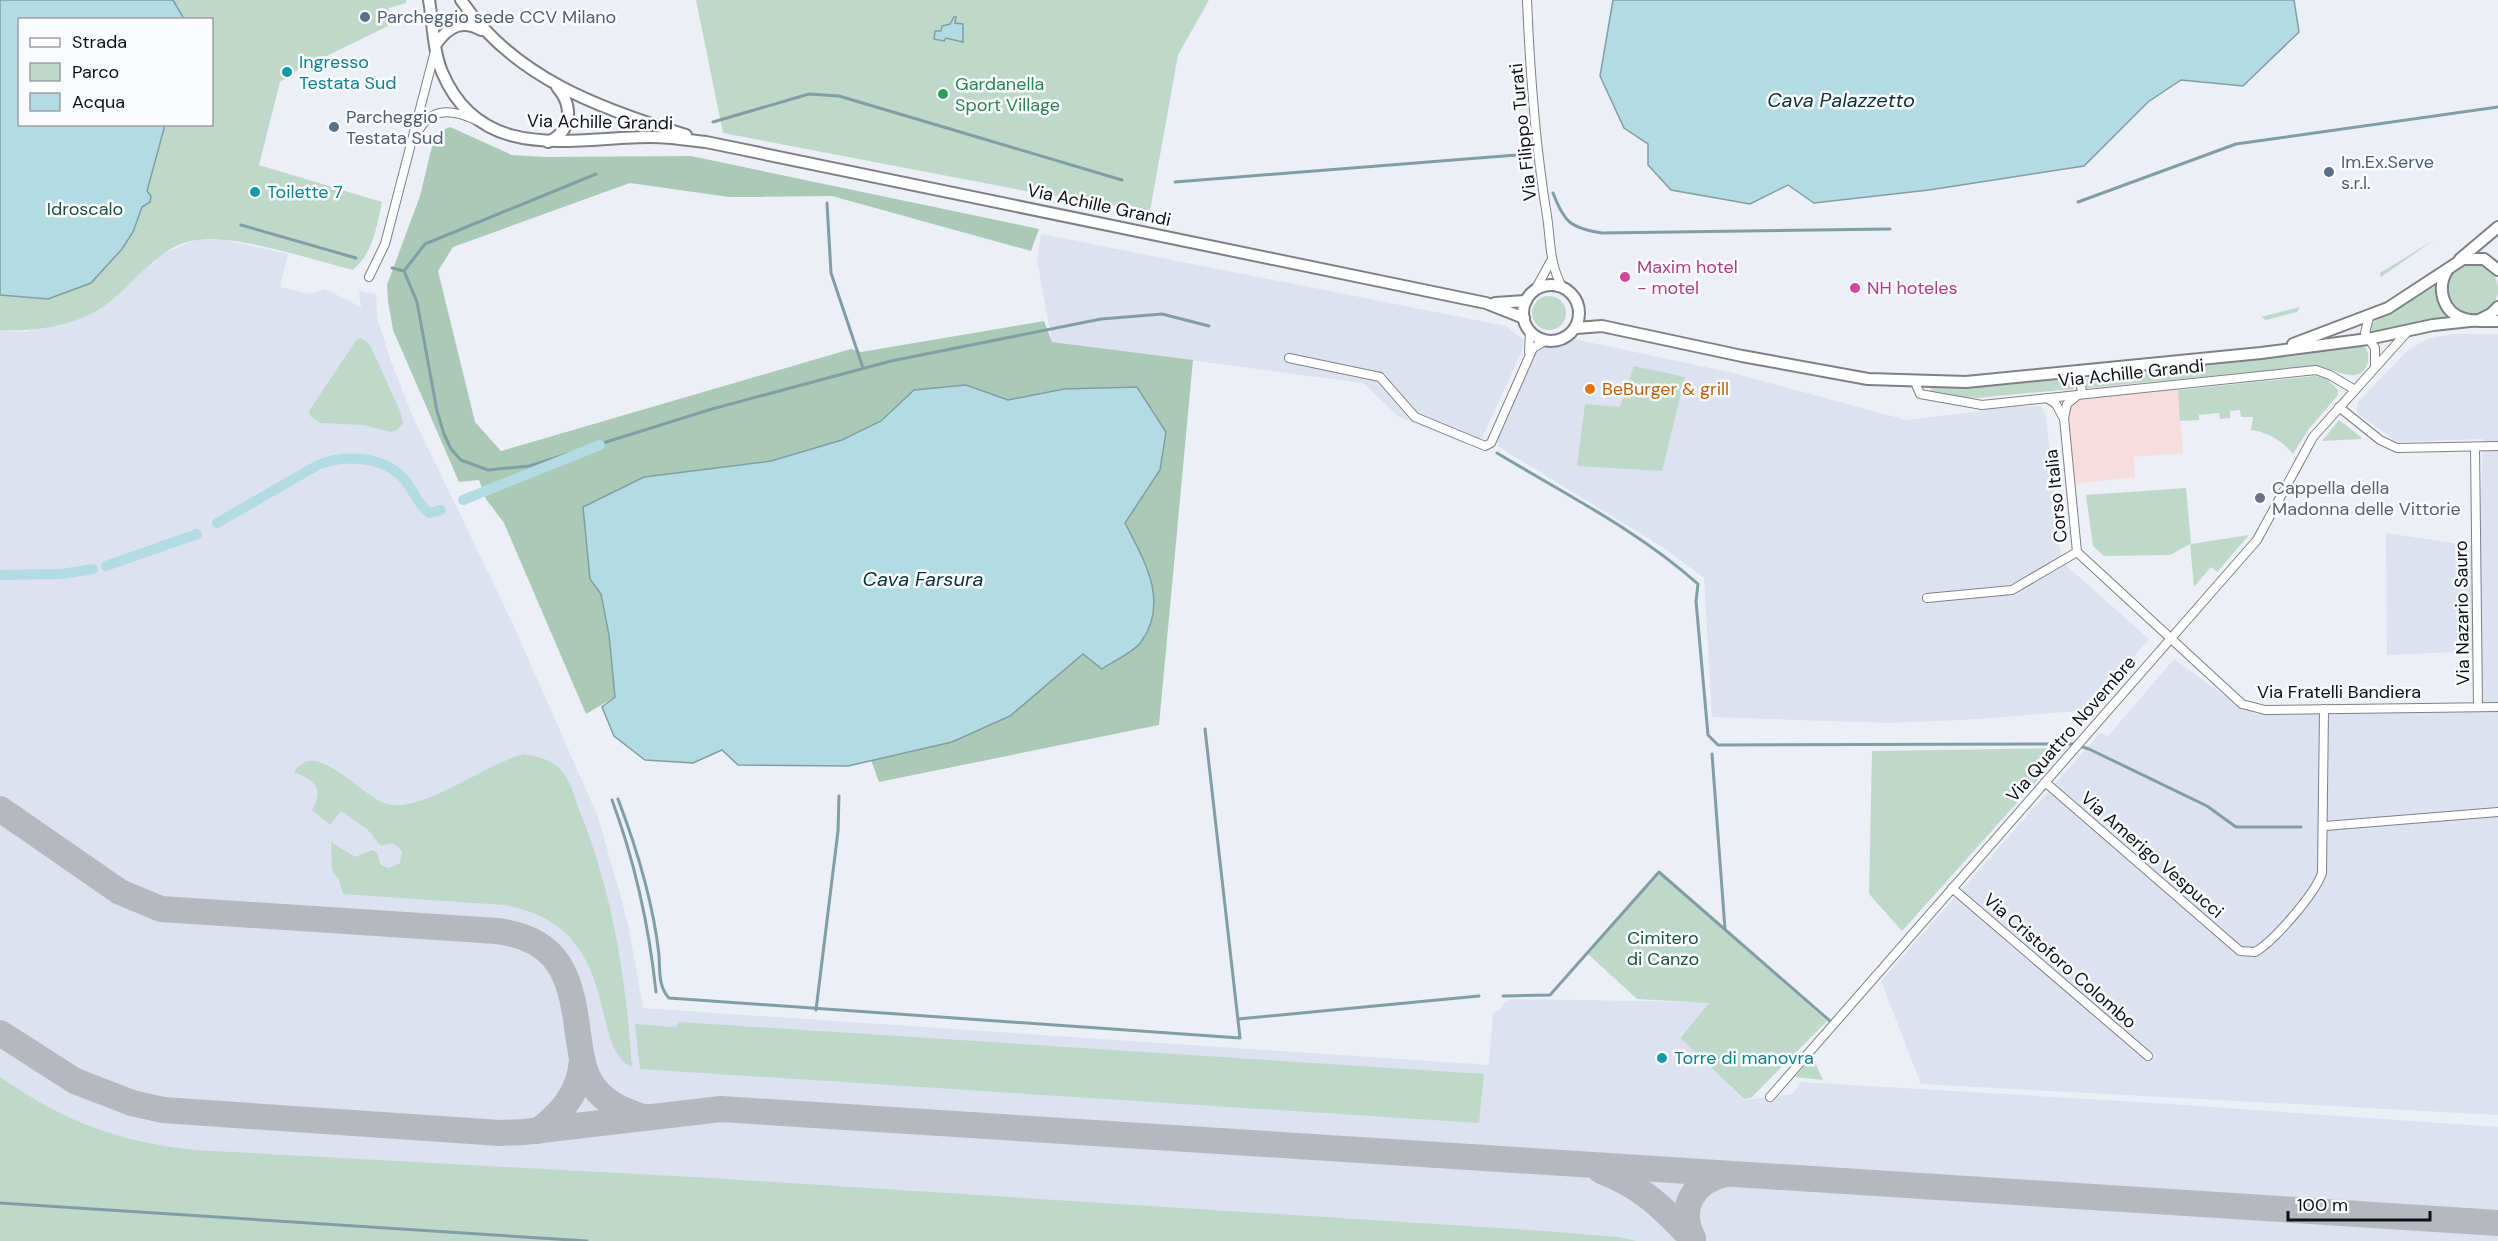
<svg xmlns="http://www.w3.org/2000/svg" width="2498" height="1241" font-family="'DM Sans',sans-serif">
<style>
.commercial{fill:#f8ddde}
.built{fill:#dce2f0}
.green{fill:#bed9c9;fill-rule:evenodd}
.forest{fill:#aacab7}
.water{fill:#b3dbe4;stroke:#829ea5;stroke-width:1.5}
.lines{fill:none;stroke-linecap:round;stroke-linejoin:round}
.stream{stroke:#829ea5;stroke-width:3}
.canal{stroke:#b3dbe4;stroke-width:10}
.taxiway{stroke:#b5b8be;stroke-width:26}
.street-casing{stroke:#7e8086;stroke-width:10}
.secondary-casing{stroke:#7e8086;stroke-width:14}
.street{stroke:#fff;stroke-width:8}
.secondary{stroke:#fff;stroke-width:10}
.service-dot{fill:#5c6f8a;stroke:#fbfcff;stroke-width:2}
.culture-dot{fill:#0f9aa8;stroke:#fbfcff;stroke-width:2}
.leisure-dot{fill:#2e9e5b;stroke:#fbfcff;stroke-width:2}
.hotel-dot{fill:#d1479c;stroke:#fbfcff;stroke-width:2}
.food-dot{fill:#e8710a;stroke:#fbfcff;stroke-width:2}
.worship-dot{fill:#6b7280;stroke:#fbfcff;stroke-width:2}
.labels{text-anchor:middle;stroke-width:5;stroke-linejoin:round;paint-order:stroke}
.service-label{font-size:18px;fill:#4e5e75;stroke:#fbfcff;text-anchor:start}
.culture-label{font-size:18px;fill:#0d838f;stroke:#fbfcff;text-anchor:start}
.leisure-label{font-size:18px;fill:#27864d;stroke:#fbfcff;text-anchor:start}
.street-label{font-size:18px;fill:#0f1012;stroke:#fbfcff}
.park-label{font-size:18px;fill:#1b5339;stroke:#fbfcff}
.hotel-label{font-size:18px;fill:#b23c85;stroke:#fbfcff;text-anchor:start}
.food-label{font-size:18px;fill:#c56008;stroke:#fbfcff;text-anchor:start}
.worship-label{font-size:18px;fill:#5b616d;stroke:#fbfcff;text-anchor:start}
.water-label{font-size:20px;font-style:italic;fill:#0a3139;stroke:#fbfcff}
</style>
<rect width="100%" height="100%" fill="#eceff6"/>
<polygon class="commercial" points="2061,376 2178,390 2183,453 2133,457 2135,477 2073,484"/>
<g class="built">
<polygon points="1041,234 1506,326 1524,340 1522,351 1482,438 1465,444 1399,417 1363,383 1052,342 1037,260"/>
<polygon points="194,240 224,240 288,254 280,287 310,294 325,289 361,307 359,291 376,294 377,317 390,359 413,417 512,622 598,817 628,923 643,1008 1489,1065 1493,1012 1500,1010 1505,1002 1511,999 1710,1002 1680,1037 1744,1100 1792,1094 1801,1082 2154,1103 2498,1127 2498,1241 0,1241 0,330 26,332 111,301 158,256"/>
<polygon points="2452,334 2498,334 2498,1115 1921,1084 1881,981 2100,733 2108,736 2174,659 2243,709 2256,714 2482,710 2481,651 2387,655 2386,533 2479,547 2483,439 2397,442 2357,413 2358,402 2407,351 2427,339"/>
<polygon points="1574,339 1733,373 1906,420 1982,411 1988,408 2041,406 2046,416 2061,556 2069,568 2149,639 2088,710 1980,719 1890,723 1712,717 1704,578 1664,548 1499,447 1497,441 1534,354 1544,347 1563,346"/>
</g>
<g class="green">
<path d="M0,0H406V3L389,8L388,26L296,71L280,82L259,165L382,202C377,226 373,253 353,270C309,259 241,235 197,240C161,244 138,279 112,300C82,325 38,332 0,330ZM20,20H212V124H20Z"/>
<polygon points="696,0 1209,0 1178,55 1150,211 1041,194 723,133"/>
<polygon points="2434,240 2381,277 2380,273"/>
<circle cx="2473" cy="289" r="25"/>
<polygon points="2435,286 2439,303 2447,316 2445,319 2371,331 2372,323"/>
<circle cx="1549" cy="313" r="17"/>
<polygon points="2300,307 2297,312 2266,320 2261,317"/>
<polygon points="361,338 370,345 400,411 403,423 397,430 390,432 363,425 321,423 311,417 309,411 357,339"/>
<path d="M2355,344L2366,348C2369,355 2369,361 2366,367C2355,386 2331,366 2316,366L2087,388L2085,386L2088,377L2260,359Z"/>
<polygon points="1634,366 1685,377 1662,471 1577,466 1585,404 1620,407"/>
<path d="M2315,376L2327,379L2338,390V395L2308,430L2293,454C2284,442 2266,431 2251,430L2253,417H2241L2240,410L2230,411V418L2220,419L2219,413L2199,415V420L2180,421L2178,390Z"/>
<polygon points="2070,378 2074,383 2073,389 1976,398 1930,394 1931,388"/>
<polygon points="2339,420 2361,437 2361,439 2322,441"/>
<polygon points="2186,488 2191,544 2249,535 2217,572 2211,567 2194,587 2190,544 2170,555 2104,556 2093,546 2086,495"/>
<polygon points="2066,748 1902,931 1869,894 1872,751"/>
<path d="M524,754C538,757 551,759 561,770C571,781 575,799 580,812C613,893 626,980 632,1067C587,1050 626,926 504,905L343,894L339,880L332,870L331,842L355,857L372,850L377,853L381,865L389,868L400,863L402,851L393,843L381,846L368,830L341,811L330,825L312,810C325,787 314,781 294,772C316,737 361,797 387,804C421,814 487,763 524,754Z"/>
<polygon points="1659,873 1827,1021 1751,1098 1744,1099 1680,1038 1709,1003 1637,999 1588,954"/>
<polygon points="680,1022 1484,1074 1479,1123 640,1069 635,1024 675,1027"/>
<polygon points="1812,1056 1823,1080 1795,1077"/>
<path d="M0,1077C66,1122 115,1141 195,1150L710,1178L1545,1231L1618,1237L1637,1241H0Z"/>
</g>
<polygon class="forest" points="450,127 512,155 545,157 691,156 1039,229 1031,251 832,196 729,197 630,183 453,247 438,271 475,422 501,451 851,349 861,352 1044,321 1052,342 1193,360 1159,725 879,782 871,760 952,742 1010,716 1083,653 1138,548 1125,523 1141,497 1166,432 1137,387 1064,389 1008,400 966,385 914,390 881,421 842,440 771,461 644,477 590,579 601,594 609,635 615,697 586,714 504,523 486,499 479,480 459,482 393,330 388,301 387,285 420,196 434,138 440,131"/>
<g class="water">
<polygon points="0,0 173,0 184,19 20,20 20,124 165,125 147,191 151,196 150,202 142,207 133,232 122,249 91,283 48,299 0,295"/>
<polygon points="1613,0 2294,0 2299,32 2243,86 2181,80 2148,102 2084,166 1929,190 1814,203 1788,185 1750,204 1671,190 1648,165 1648,144 1624,128 1600,76"/>
<polygon points="954,17 956,17 955,23 963,24 963,42 946,38 944,41 934,39 935,31 941,31 942,26 950,24"/>
<path d="M966,385L1008,400L1064,389L1137,387L1166,432L1160,470L1125,523C1144,560 1170,602 1141,642C1133,653 1113,661 1102,669L1083,654L1010,716L952,742L848,766L738,765L722,750L693,763L645,760L614,736L602,707L615,697L609,635L601,594L590,579L583,507L644,477L771,461L842,440L881,421L914,390Z"/>
</g>
<g class="lines">
<g class="stream">
<polyline points="713,122 809,94 839,96 1122,180"/>
<polyline points="1175,182 1528,154"/>
<path d="M1553,193C1564,222 1570,228 1602,233L1890,229"/>
<polyline points="2078,202 2236,144 2498,107"/>
<polyline points="827,203 831,273 863,368"/>
<polyline points="241,225 356,258"/>
<polyline points="392,268 404,271"/>
<polyline points="404,271 417,302 437,411 444,434 451,449 461,460 488,470 529,466 712,409 891,361 1101,319 1162,314 1209,326"/>
<polyline points="404,271 425,244 596,174"/>
<path d="M1497,453C1565,494 1639,531 1698,584L1696,601L1708,735L1718,745L2073,744L2089,749L2207,806L2236,827H2301"/>
<polyline points="1712,754 1725,929"/>
<path d="M618,799C637,849 653,901 659,955C660,969 658,987 669,998L1240,1038L1205,729"/>
<path d="M612,800C635,862 649,926 656,992"/>
<polyline points="1503,996 1550,995 1659,872 1830,1021"/>
<polyline points="816,1010 838,831 839,796"/>
<polyline points="1238,1019 1479,996"/>
<polyline points="0,1203 587,1241"/>
</g>
<g class="canal">
<polyline points="463,500 600,445"/>
<path d="M217,523L318,465C344,454 384,456 404,479C413,490 418,504 429,513L441,510"/>
<polyline points="106,566 197,534"/>
<polyline points="0,575 62,574 93,569"/>
</g>
<g class="taxiway">
<path d="M0,809L120,892L161,909L497,931C561,939 571,978 578,1034C581,1052 582,1070 593,1086C605,1103 624,1111 643,1117"/>
<polyline points="0,1033 75,1081 132,1103 163,1110 500,1133 524,1132 721,1109 2498,1223"/>
<path d="M538,1131C563,1111 579,1093 582,1061"/>
<path d="M1601,1171C1640,1185 1666,1210 1693,1240"/>
<path d="M1693,1238C1677,1208 1694,1181 1725,1174"/>
</g>
<g class="street-casing">
<g id="street">
<path d="M1527,0C1530,73 1535,144 1547,216C1551,243 1549,262 1562,287"/>
<path d="M415,138C428,107 449,108 476,120"/>
<polyline points="369,277 385,244 435,51"/>
<polyline points="1535,290 1551,261"/>
<polyline points="2369,317 2365,333 2375,348 2375,366"/>
<polyline points="1529,352 1530,332"/>
<polyline points="1289,358 1380,377 1415,417 1485,446 1491,443 1533,348 1545,341"/>
<polyline points="2080,373 2082,394"/>
<polyline points="1915,382 1920,394 1982,405 2316,370 2330,375 2355,390"/>
<polyline points="2078,395 2067,404 2064,418 2077,552 2242,704 2265,710 2498,707"/>
<polyline points="2047,398 2056,404 2063,417"/>
<polyline points="2339,407 2380,440 2397,448 2498,446"/>
<polyline points="2475,447 2478,707"/>
<polyline points="1927,598 2012,590 2077,552"/>
<path d="M2045,782L2240,951L2255,952C2274,941 2315,894 2322,873L2324,709"/>
<polyline points="2325,826 2498,812"/>
<polyline points="1952,888 2148,1056"/>
<polyline points="1770,1097 2257,540 2313,437 2409,330"/>
</g>
</g>
<g class="secondary-casing">
<g id="secondary">
<path d="M429,0C433,23 433,50 442,72C481,165 574,137 651,137C669,137 688,140 706,142L1486,303L1524,318"/>
<path d="M461,0C513,77 600,109 686,135"/>
<path d="M436,44C448,27 462,19 481,30"/>
<path d="M548,142C573,131 573,105 557,87"/>
<polyline points="2460,259 2498,227"/>
<path d="M2448,269C2436,287 2442,313 2465,319C2475,322 2487,321 2498,321"/>
<circle cx="1551" cy="313" r="28"/>
<polyline points="1495,303 1526,301"/>
<polyline points="1576,328 1602,326 1742,356 1868,379 1966,382 2261,353 2368,339 2433,325 2479,320 2491,314 2498,307"/>
<polyline points="2293,344 2388,308 2463,259 2484,259 2498,270"/>
</g>
</g>
<use href="#street" class="street"/>
<use href="#secondary" class="secondary"/>
</g>
<g class="service-dot">
<circle cx="365" cy="17" r="6"/>
<circle cx="334" cy="127" r="6"/>
<circle cx="2329" cy="172" r="6"/>
</g>
<g class="culture-dot">
<circle cx="287" cy="72" r="6"/>
<circle cx="255" cy="192" r="6"/>
<circle cx="1662" cy="1058" r="6"/>
</g>
<circle class="leisure-dot" cx="943" cy="94" r="6"/>
<g class="hotel-dot">
<circle cx="1625" cy="277" r="6"/>
<circle cx="1855" cy="288" r="6"/>
</g>
<circle class="food-dot" cx="1590" cy="389" r="6"/>
<circle class="worship-dot" cx="2260" cy="498" r="6"/>
<g class="labels">
<g class="service-label">
<text x="377" y="23">Parcheggio sede CCV Milano</text>
<text x="346" y="123">Parcheggio<tspan x="346" dy="21">Testata Sud</tspan></text>
<text x="2341" y="168">Im.Ex.Serve<tspan x="2341" dy="21">s.r.l.</tspan></text>
</g>
<g class="culture-label">
<text x="299" y="68">Ingresso<tspan x="299" dy="21">Testata Sud</tspan></text>
<text x="267" y="198">Toilette 7</text>
<text x="1674" y="1064">Torre di manovra</text>
</g>
<g class="leisure-label">
<text x="955" y="90">Gardanella<tspan x="955" dy="21">Sport Village</tspan></text>
</g>
<g class="street-label">
<text transform="translate(600 122) rotate(1)" y="6">Via Achille Grandi</text>
<text transform="translate(1523 132) rotate(-96)" y="6">Via Filippo Turati</text>
<text transform="translate(1099 205) rotate(12)" y="6">Via Achille Grandi</text>
<text transform="translate(2131 373) rotate(-6)" y="6">Via Achille Grandi</text>
<text transform="translate(2056 496) rotate(-96)" y="6">Corso Italia</text>
<text transform="translate(2462 613) rotate(-91)" y="6">Via Nazario Sauro</text>
<text x="2339" y="698">Via Fratelli Bandiera</text>
<text transform="translate(2071 729) rotate(-49)" y="6">Via Quattro Novembre</text>
<text transform="translate(2152 855) rotate(41)" y="6">Via Amerigo Vespucci</text>
<text transform="translate(2060 961) rotate(41)" y="6">Via Cristoforo Colombo</text>
</g>
<g class="park-label">
<text x="85" y="215">Idroscalo</text>
<text x="1663" y="944">Cimitero<tspan x="1663" dy="21">di Canzo</tspan></text>
</g>
<g class="hotel-label">
<text x="1637" y="273">Maxim hotel<tspan x="1637" dy="21">- motel</tspan></text>
<text x="1867" y="294">NH hoteles</text>
</g>
<g class="food-label">
<text x="1602" y="395">BeBurger &amp; grill</text>
</g>
<g class="worship-label">
<text x="2272" y="494">Cappella della<tspan x="2272" dy="21">Madonna delle Vittorie</tspan></text>
</g>
<g class="water-label">
<text x="1841" y="107">Cava Palazzetto</text>
<text x="923" y="586">Cava Farsura</text>
</g>
</g>
<rect x="18" y="18" width="195" height="108" fill="#fbfcff" stroke="#9d9ea0" stroke-width="1.5"/>
<rect x="30" y="38" width="30" height="9" fill="#ffffff" stroke="#9d9ea0" stroke-width="1.5"/>
<text x="72" y="48" font-size="18" fill="#0f1012">Strada</text>
<rect x="30" y="63" width="30" height="18" fill="#bed9c9" stroke="#9d9ea0" stroke-width="1.5"/>
<text x="72" y="78" font-size="18" fill="#0f1012">Parco</text>
<rect x="30" y="93" width="30" height="18" fill="#b3dbe4" stroke="#9d9ea0" stroke-width="1.5"/>
<text x="72" y="108" font-size="18" fill="#0f1012">Acqua</text>
<path d="M2288 1211v9h142v-9" fill="none" stroke="#0f1012" stroke-width="3"/>
<text x="2297" y="1211" font-size="18" fill="#0f1012" stroke="#fbfcff" stroke-width="4.5" paint-order="stroke">100 m</text>
</svg>
